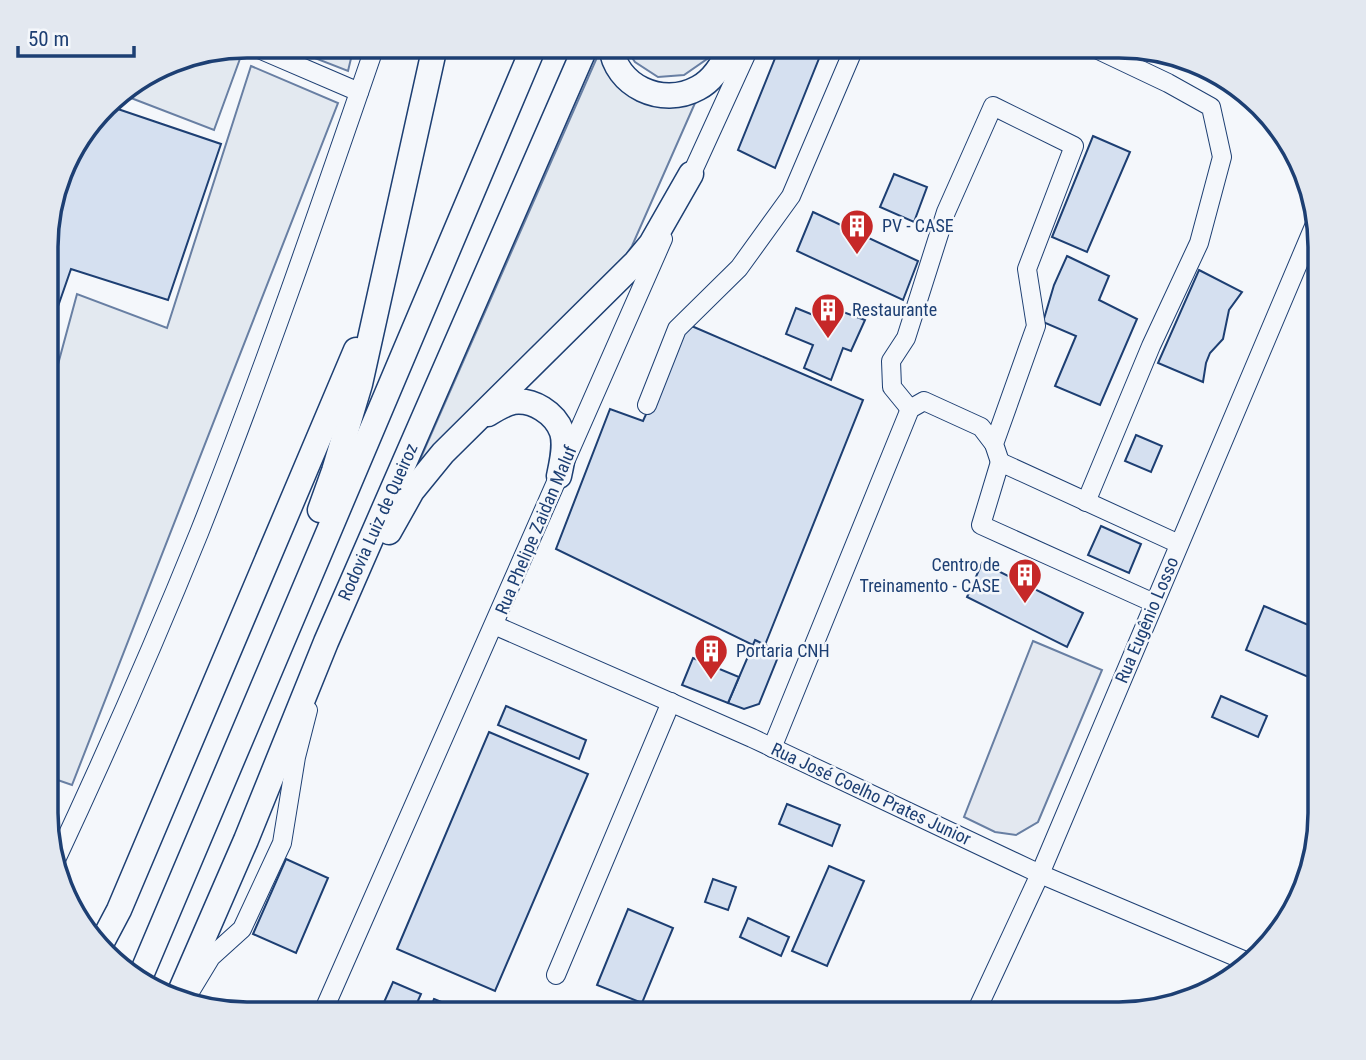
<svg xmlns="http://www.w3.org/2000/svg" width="1366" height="1060" font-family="'Roboto Condensed',sans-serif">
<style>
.green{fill:#e3e9f0;stroke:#687fa3;stroke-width:2}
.parking{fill:#e3e8f0;stroke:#687fa3;stroke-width:2}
.building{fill:#d5e0f0;stroke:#1d3f73;stroke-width:2}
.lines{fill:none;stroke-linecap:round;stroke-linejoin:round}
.minor-casing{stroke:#1d3f73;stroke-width:20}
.highway-casing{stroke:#1d3f73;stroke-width:27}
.minor{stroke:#f4f7fb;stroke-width:18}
.highway{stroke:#f4f7fb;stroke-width:24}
.labels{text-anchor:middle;stroke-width:5;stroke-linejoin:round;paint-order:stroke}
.poi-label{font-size:18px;fill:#1d3f73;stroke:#f4f7fb;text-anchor:start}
.street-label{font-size:18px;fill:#1d3f73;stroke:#f4f7fb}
.rim{fill:none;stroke:#1d3f73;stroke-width:3.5}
</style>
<rect width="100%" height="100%" fill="#f4f7fb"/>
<g class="green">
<polygon points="284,46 354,46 348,71"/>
<polygon points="602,46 622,82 699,94 632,246 622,261 419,467 418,464"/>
<polygon points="624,46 714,46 707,59 684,75 658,77 635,62"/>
<polygon points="221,50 241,56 214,130 118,93 182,56"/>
<polygon points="251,66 338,103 72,785 46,776 47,405 77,294 167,328"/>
</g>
<polygon class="parking" points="1033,641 1102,670 1038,822 1016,835 995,832 964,817"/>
<g class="building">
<polygon points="780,46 824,46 775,168 738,150"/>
<polygon points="106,105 221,144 168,300 71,269 47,338 47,220 72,146 93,121 97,122"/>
<polygon points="1093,136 1130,152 1087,252 1052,237"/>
<polygon points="894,174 927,187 914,222 880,207"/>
<polygon points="813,212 918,261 903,300 797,251"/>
<polygon points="1067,256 1109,276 1099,300 1137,319 1100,405 1055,386 1076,336 1043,322 1054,285"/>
<polygon points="1199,270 1242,292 1229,310 1223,339 1210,353 1206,363 1203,382 1158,363"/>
<polygon points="796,308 828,321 835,309 865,320 851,351 843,348 831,380 804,368 813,345 786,334"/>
<polygon points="687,324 863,400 763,650 556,549 610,409 643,421"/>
<polygon points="1136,435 1162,446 1151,472 1125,461"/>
<polygon points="1101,526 1141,544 1129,573 1088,555"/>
<polygon points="982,563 1083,613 1067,647 967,597"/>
<polygon points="1264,606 1320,630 1320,682 1246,650"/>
<polygon points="755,640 780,652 759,704 744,709 728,703"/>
<polygon points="693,658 739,677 728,703 682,685"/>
<polygon points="1221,696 1267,716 1258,737 1212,717"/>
<polygon points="506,706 586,740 579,759 498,725"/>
<polygon points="489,732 588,774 495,991 397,949"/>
<polygon points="787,804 840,825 832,846 779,824"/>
<polygon points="286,859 328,878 296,953 253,934"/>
<polygon points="829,866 864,881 827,966 792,951"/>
<polygon points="713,879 736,887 728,910 705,902"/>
<polygon points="628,909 673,928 642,1003 597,985"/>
<polygon points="748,918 789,937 781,956 740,937"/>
<polygon points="393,982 421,994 412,1014 392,1014 381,1009"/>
<polygon points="434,999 471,1014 428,1014"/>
</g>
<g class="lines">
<g class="minor-casing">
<g id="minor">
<polyline points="252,46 359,92"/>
<polyline points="687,184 750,46"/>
<polyline points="647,405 677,329 739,268 791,196 855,46"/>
<polyline points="910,409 892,387 891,361 906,338 946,212 993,106 1074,146 1027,269 1036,326 994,444 1000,462"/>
<polyline points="1086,502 1151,346 1199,243 1222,157 1211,107 1168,83 1090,46"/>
<polyline points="1154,603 981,525 1000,462 1179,544"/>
<polyline points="494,625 752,738 1040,874 1248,962"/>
<polyline points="772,748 910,409 924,401 981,427 994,444"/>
<path d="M55,862C106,753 154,644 199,533C263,372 319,209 375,46"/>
<polyline points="556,975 671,702"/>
<polyline points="191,990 211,957 242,929 282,843 296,757 308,710"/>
<polyline points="322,1014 663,239"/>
<polyline points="975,1014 1040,874 1315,224"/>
</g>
</g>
<g class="highway-casing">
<g id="highway">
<path d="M611,46C615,86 662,108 698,88C714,80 724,62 731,46"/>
<path d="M488,414C496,409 504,404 513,402C533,399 555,413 562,432C566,445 562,462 559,476"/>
<polyline points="320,510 334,471 360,384 435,46"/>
<polyline points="389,532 412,491 443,453 636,262 651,244 691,174"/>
<polyline points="100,946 119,910 356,350"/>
<polyline points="139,980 534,46"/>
<polyline points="176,1001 246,840 326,642 586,46"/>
</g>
</g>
<use href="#minor" class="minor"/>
<use href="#highway" class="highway"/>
</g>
<defs>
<g id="building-pin" transform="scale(1.75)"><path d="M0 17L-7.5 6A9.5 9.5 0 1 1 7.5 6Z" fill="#c62828" stroke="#f4f7fb"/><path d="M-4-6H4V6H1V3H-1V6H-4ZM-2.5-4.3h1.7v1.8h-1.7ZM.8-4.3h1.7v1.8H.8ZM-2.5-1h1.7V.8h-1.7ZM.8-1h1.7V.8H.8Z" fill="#fff"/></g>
</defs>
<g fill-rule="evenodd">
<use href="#building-pin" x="857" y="226"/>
<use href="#building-pin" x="828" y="310"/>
<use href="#building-pin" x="1025" y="575"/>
<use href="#building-pin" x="711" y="651"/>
</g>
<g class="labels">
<g class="poi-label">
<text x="882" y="232">PV - CASE</text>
<text x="852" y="316">Restaurante</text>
<text x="1000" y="571" text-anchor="end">Centro de<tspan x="1000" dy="21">Treinamento - CASE</tspan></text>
<text x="736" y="657">Portaria CNH</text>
</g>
<g class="street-label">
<text transform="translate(378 522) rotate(-66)" y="6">Rodovia Luiz de Queiroz</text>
<text transform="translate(536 530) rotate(-67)" y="6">Rua Phelipe Zaidan Maluf</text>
<text transform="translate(1147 620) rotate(-67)" y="6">Rua Eugênio Losso</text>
<text transform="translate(871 794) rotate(25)" y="6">Rua José Coelho Prates Junior</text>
</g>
</g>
<path d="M0 0H1366V1060H0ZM247 58H1119A189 189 0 0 1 1308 247V813A189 189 0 0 1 1119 1002H247A189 189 0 0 1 58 813V247A189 189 0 0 1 247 58Z" fill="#e3e8f0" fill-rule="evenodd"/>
<path class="rim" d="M247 58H1119A189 189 0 0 1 1308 247V813A189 189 0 0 1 1119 1002H247A189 189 0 0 1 58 813V247A189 189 0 0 1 247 58Z"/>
<path d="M18 46v10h116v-10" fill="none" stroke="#1d3f73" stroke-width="3.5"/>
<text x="28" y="46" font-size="21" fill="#1d3f73" stroke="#f4f7fb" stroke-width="5" paint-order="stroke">50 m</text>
</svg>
